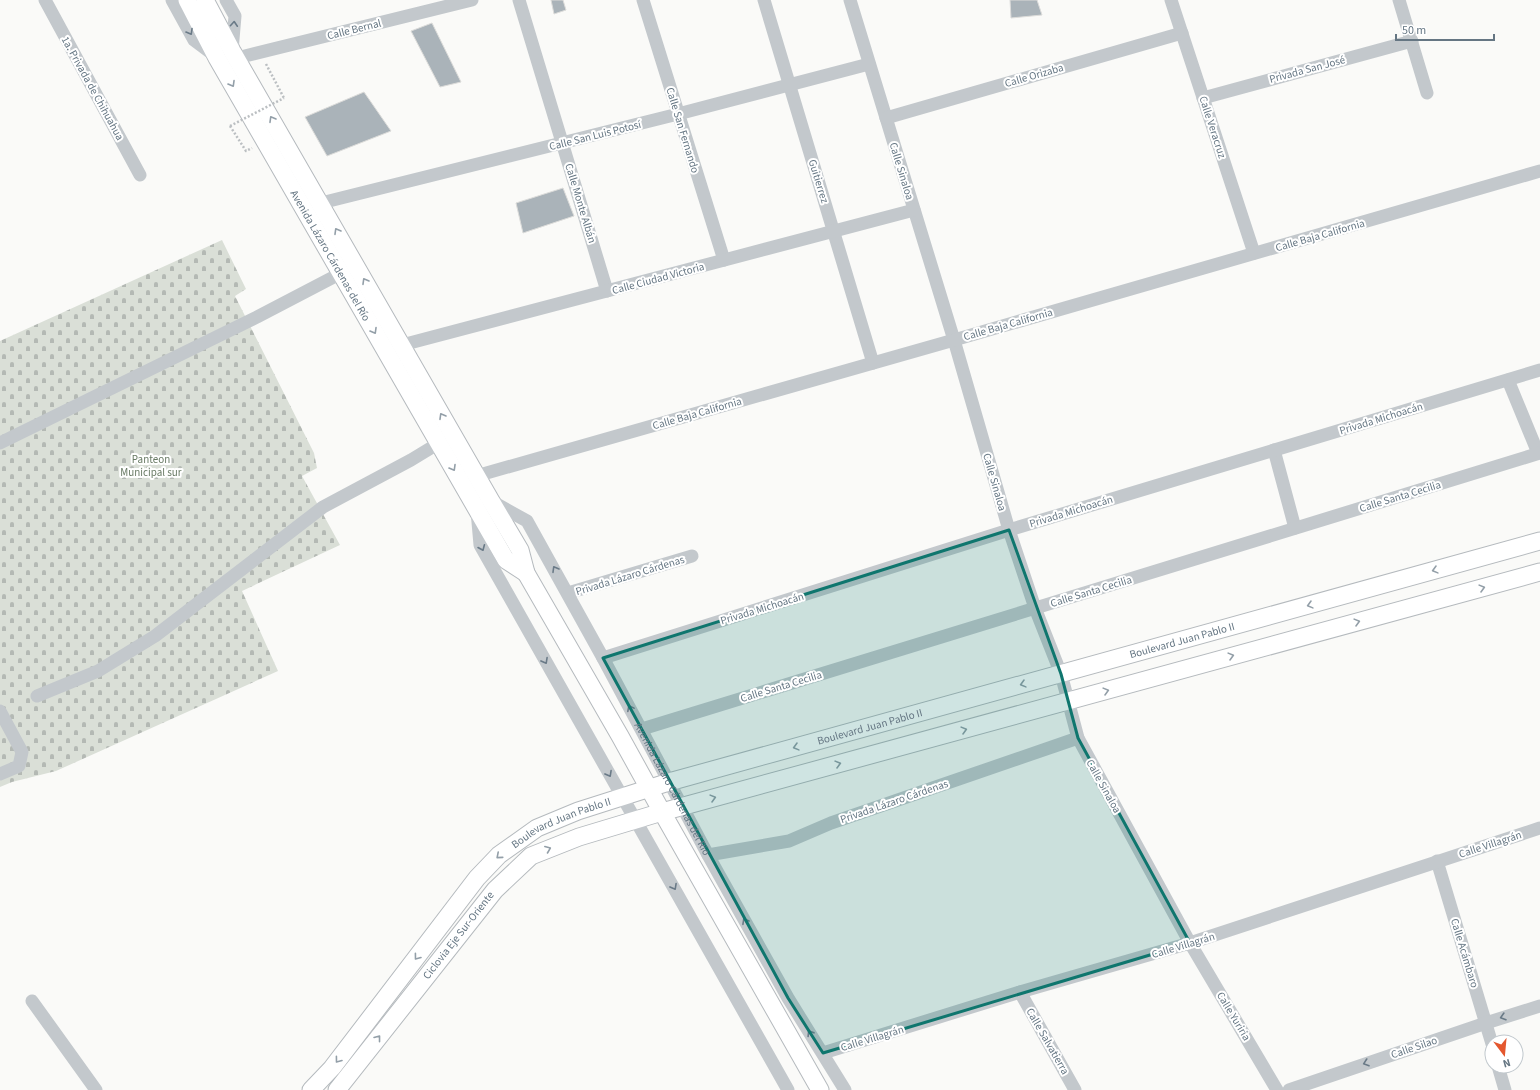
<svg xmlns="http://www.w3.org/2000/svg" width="1540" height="1090" font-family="'Source Sans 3',sans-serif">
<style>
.cemetery{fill:url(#cemetery-stones)}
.building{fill:#aab3b9;stroke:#dcdcda}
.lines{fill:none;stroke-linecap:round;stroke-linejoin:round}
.major-casing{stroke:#b5babe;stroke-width:19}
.path{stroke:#bbbfc2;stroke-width:2.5;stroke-dasharray:2 2;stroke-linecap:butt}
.minor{stroke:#c3c8cc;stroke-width:13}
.major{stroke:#fff;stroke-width:17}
.path-bridge{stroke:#bbbfc2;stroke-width:2.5;stroke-dasharray:2 2;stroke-linecap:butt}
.oneway{stroke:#6a7a87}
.oneway2{stroke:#939fa8}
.marked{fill:#0f766e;fill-opacity:0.2;stroke:#0f766e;stroke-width:3;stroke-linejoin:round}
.labels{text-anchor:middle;stroke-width:4;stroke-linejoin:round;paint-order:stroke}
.street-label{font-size:11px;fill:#657683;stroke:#fff}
.park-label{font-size:11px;fill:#687a64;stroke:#fff}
</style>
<defs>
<pattern id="cemetery-stones" width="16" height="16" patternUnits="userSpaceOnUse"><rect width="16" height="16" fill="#dadfd7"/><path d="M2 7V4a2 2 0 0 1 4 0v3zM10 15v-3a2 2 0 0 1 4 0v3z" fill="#b4b9b4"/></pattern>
</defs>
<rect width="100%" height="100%" fill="#fafaf8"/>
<polygon class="cemetery" points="222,240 246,289 235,296 314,453 317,468 302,476 340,545 242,591 278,671 56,771 12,782 0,787 0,341"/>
<g class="building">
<polygon points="551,0 563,0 566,10 554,14"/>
<polygon points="1010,0 1037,0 1042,15 1011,18"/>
<polygon points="432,23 461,82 440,87 411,31"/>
<polygon points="364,92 391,131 327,156 305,117"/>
<polygon points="563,188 574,216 523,233 516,203"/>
</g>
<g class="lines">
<g class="major-casing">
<g id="major">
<path id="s2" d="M187,0L217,58L506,560L526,573"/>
<polyline points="205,0 232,51 491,501 520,550 526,573 620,736 662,812 820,1090"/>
<path id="s3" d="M311,1090L332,1068L477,878L499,855L537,828L578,811L669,782L1540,541"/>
<polyline points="337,1090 495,890 531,856 579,837 662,812 1540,572"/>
</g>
</g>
<g class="path">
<polyline points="266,64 284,98"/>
<polyline points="230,126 246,151 252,148"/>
</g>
<g class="minor">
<polyline points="45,0 140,175"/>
<polyline points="172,0 194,40 214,55"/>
<polyline points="226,0 235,16 232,51"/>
<polyline points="519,0 607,291"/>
<polyline points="643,0 724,260"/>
<polyline points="764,0 873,363"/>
<polyline points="850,0 954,340 1009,530 1035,608 1061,674 1078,738 1190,943 1277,1090"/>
<polyline points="1171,0 1254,253"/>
<polyline points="1399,0 1427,93"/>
<polyline points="237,58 472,0"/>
<polyline points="1203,98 1412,41"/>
<polyline points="886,118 1182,33"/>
<polyline points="321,203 678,114 869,64"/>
<polyline points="402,345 914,210"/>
<polyline points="1508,380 1538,453"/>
<polyline points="0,443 257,317 349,269"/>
<polyline points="1274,450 1295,528"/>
<polyline points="476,476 954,340 1540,171"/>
<path id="s1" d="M491,501L527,521L603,658L708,855L788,998L845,1090"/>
<polyline points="477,511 480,545 788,1090"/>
<polyline points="568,593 692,556"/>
<polyline points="603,658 1009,530 1540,370"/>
<polyline points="37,696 98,671 155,636 323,507 411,460 439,443"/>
<polyline points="0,711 22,752 19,766 0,774"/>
<polyline points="642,729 1540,453"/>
<polyline points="708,855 789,841 831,823 1078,738"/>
<polyline points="1437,861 1492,1044"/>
<polyline points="1020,992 1075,1090"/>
<polyline points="32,1001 96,1090"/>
<polyline points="823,1053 1020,992 1190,943 1540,828"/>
<polyline points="1498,1066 1505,1090"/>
<polyline points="1289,1090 1486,1023 1540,1006"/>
</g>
<use href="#major" class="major"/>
<polyline class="path-bridge" points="230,126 284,98"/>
</g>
<defs><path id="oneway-chevron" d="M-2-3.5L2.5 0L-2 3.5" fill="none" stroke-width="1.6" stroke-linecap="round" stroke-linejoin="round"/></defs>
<g class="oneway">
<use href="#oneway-chevron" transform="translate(234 24) rotate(-86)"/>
<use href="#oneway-chevron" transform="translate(190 32) rotate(60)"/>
<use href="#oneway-chevron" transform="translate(482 548) rotate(67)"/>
<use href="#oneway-chevron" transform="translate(555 569) rotate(-120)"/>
<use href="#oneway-chevron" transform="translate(545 661) rotate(61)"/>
<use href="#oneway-chevron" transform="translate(630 708) rotate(-118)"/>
<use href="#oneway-chevron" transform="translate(609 774) rotate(61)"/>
<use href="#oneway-chevron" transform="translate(674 887) rotate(61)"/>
<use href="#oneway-chevron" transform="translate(745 921) rotate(-119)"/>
<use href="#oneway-chevron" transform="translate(1503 1017) rotate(163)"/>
<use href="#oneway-chevron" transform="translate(810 1033) rotate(-122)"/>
<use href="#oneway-chevron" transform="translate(1366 1063) rotate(161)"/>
</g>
<g class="oneway2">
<use href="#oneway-chevron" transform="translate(232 84) rotate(60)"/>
<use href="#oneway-chevron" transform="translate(272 119) rotate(-120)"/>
<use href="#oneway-chevron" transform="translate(337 231) rotate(-120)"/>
<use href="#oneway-chevron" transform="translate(365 281) rotate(-120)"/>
<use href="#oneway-chevron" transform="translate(374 331) rotate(60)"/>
<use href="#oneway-chevron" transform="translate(442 416) rotate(-120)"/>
<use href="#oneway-chevron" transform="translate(453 468) rotate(60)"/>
<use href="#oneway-chevron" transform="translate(1435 570) rotate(165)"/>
<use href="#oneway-chevron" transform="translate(1482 588) rotate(-15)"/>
<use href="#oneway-chevron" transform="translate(1310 605) rotate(165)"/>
<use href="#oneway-chevron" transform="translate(1357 622) rotate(-15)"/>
<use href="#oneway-chevron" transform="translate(1231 656) rotate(-15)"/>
<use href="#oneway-chevron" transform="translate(1023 684) rotate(165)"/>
<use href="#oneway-chevron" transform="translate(1106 691) rotate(-15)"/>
<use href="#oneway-chevron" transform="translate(964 730) rotate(-15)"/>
<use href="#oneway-chevron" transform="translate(796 747) rotate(165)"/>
<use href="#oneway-chevron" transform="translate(838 764) rotate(-15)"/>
<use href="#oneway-chevron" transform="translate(713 798) rotate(-15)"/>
<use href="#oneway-chevron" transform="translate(548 849) rotate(-22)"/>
<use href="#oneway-chevron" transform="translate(499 856) rotate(139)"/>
<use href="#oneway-chevron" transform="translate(417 957) rotate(127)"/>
<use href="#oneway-chevron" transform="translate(378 1038) rotate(-52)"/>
<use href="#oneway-chevron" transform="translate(338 1060) rotate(127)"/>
</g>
<path class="marked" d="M1009,530L1061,674L1078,738L1190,943L823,1053L788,998L603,658Z"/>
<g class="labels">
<g class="street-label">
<text transform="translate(354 29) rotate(-14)" y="4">Calle Bernal</text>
<text transform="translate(1307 69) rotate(-15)" y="4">Privada San José</text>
<text transform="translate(1034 75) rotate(-16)" y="4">Calle Orizaba</text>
<text transform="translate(93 88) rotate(61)" y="4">1a. Privada de Chihuahua</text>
<text transform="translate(1213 127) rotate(72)" y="4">Calle Veracruz</text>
<text transform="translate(683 130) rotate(73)" y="4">Calle San Fernando</text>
<text transform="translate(595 135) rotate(-14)" y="4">Calle San Luis Potosí</text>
<text transform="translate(902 171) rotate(73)" y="4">Calle Sinaloa</text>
<text transform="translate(819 181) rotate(73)" y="4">Guitierrez</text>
<text transform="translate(581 203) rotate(73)" y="4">Calle Monte Albán</text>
<text transform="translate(1320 235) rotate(-16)" y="4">Calle Baja California</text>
<text dy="4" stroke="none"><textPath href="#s2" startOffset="293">Avenida Lázaro Cárdenas del Río</textPath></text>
<text transform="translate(658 278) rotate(-15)" y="4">Calle Ciudad Victoria</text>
<text transform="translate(1008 324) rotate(-16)" y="4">Calle Baja California</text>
<text transform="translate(697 413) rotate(-16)" y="4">Calle Baja California</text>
<text transform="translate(1381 418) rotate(-17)" y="4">Privada Michoacán</text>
<text transform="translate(995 482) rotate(74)" y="4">Calle Sinaloa</text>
<text transform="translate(1400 496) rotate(-17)" y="4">Calle Santa Cecilia</text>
<text transform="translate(1071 511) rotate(-17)" y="4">Privada Michoacán</text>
<text transform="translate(630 575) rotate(-17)" y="4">Privada Lázaro Cárdenas</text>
<text transform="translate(1091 591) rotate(-17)" y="4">Calle Santa Cecilia</text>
<text transform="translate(762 608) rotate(-17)" y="4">Privada Michoacán</text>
<text dy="4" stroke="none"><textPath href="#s3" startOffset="1020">Boulevard Juan Pablo II</textPath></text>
<text transform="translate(781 686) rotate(-17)" y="4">Calle Santa Cecilia</text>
<text dy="4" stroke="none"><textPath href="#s3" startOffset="696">Boulevard Juan Pablo II</textPath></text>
<text transform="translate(1104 786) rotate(61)" y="4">Calle Sinaloa</text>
<text dy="4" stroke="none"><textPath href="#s1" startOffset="346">Avenida Lázaro Cárdenas del Río</textPath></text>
<text transform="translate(894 801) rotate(-19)" y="4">Privada Lázaro Cárdenas</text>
<text dy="4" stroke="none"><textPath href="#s3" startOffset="372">Boulevard Juan Pablo II</textPath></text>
<text transform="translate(1490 844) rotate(-18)" y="4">Calle Villagrán</text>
<text transform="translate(458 935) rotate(-52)" y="4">Ciclovia Eje Sur-Oriente</text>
<text transform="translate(1183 945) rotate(-17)" y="4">Calle Villagrán</text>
<text transform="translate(1465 953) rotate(73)" y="4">Calle Acámbaro</text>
<text transform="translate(1234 1016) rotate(59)" y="4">Calle Yuriria</text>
<text transform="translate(872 1038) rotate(-17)" y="4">Calle Villagrán</text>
<text transform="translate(1048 1041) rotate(60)" y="4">Calle Salvatierra</text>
<text transform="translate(1414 1047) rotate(-19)" y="4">Calle Silao</text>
</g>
<g class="park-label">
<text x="151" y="463">Panteon<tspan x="151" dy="13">Municipal sur</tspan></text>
</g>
</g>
<g transform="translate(1504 1054) rotate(164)"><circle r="19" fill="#ffffff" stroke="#c1c8cd"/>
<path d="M0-3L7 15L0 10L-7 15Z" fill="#e4572e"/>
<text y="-6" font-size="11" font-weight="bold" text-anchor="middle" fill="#657683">N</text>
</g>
<path d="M1396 34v6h98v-6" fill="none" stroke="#657683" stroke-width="2"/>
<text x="1402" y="34" font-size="12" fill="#657683" stroke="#ffffff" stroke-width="3" paint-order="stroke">50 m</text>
</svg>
